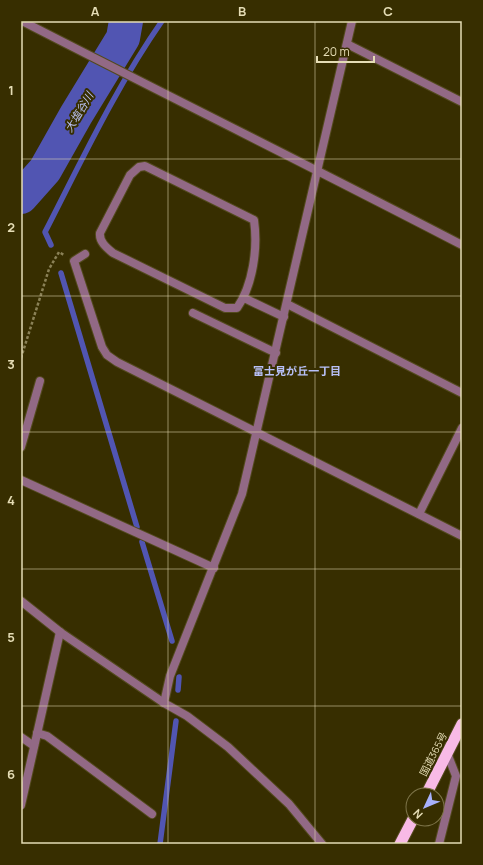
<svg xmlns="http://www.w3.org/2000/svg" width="483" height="865" font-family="Manrope,'Noto Sans JP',sans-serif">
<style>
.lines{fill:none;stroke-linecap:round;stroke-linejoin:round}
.stream{stroke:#5155b2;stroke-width:5.5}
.river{stroke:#5155b2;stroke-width:34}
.service-casing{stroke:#534a1d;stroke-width:10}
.minor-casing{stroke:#534a1d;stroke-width:10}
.trunk-casing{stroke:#534a1d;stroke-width:13}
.path{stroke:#8a8156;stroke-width:2.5;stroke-dasharray:3 2;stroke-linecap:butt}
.service{stroke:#926985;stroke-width:8}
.minor{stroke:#926985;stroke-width:8}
.trunk{stroke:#f8bae6;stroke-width:11}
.grid{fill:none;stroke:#e5ddb5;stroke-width:1;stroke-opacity:0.55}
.labels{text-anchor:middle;stroke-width:4;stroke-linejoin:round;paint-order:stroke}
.street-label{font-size:10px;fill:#e5ddb5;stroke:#372e00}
.water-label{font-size:11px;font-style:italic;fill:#b9c0f1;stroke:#372e00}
.neighbourhood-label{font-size:11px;font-weight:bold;fill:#b8c0f8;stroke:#372e00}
.neatline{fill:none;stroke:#e5ddb5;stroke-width:1.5}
.grid-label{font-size:13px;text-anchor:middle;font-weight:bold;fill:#e5ddb5}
</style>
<rect width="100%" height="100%" fill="#372e00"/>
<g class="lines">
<g class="stream">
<path d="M51,245L45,232C82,160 116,87 162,21"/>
<polyline points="61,273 137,527"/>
<polyline points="142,542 172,641"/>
<polyline points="178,690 179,677"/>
<polyline points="160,844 176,721"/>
</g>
<polyline class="river" points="21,197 45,170 76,115 123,38 126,21"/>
<g class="service-casing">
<g id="service">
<path d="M145,166L254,220C258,248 253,285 237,308H225L113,253C107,248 99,242 100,233L130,175L139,167Z"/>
<polyline points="244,298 284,317"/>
</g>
</g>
<g class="minor-casing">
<g id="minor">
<path d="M22,21C168,96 316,169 462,245"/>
<polyline points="347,44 462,102"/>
<polyline points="85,254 74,261 102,347 107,355 117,362 462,536"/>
<polyline points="287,304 462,393"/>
<polyline points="193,313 276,353"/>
<polyline points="21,447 40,381"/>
<polyline points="21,480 214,568"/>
<polyline points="419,514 462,428"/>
<polyline points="21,601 60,632 164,703 187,716 228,747 289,804 322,844"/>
<polyline points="164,703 170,676 242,494 352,21"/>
<polyline points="37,733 47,736 152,814"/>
<polyline points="21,737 34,746"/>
<polyline points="21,805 60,632"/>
<polyline points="439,844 456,776 447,753"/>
</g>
</g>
<g class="trunk-casing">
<g id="trunk">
<polyline points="426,795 462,724"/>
<polyline points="400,844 413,819"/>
</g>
</g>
<polyline class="path" points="21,358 49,269 59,252 64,255"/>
<use href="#service" class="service"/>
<use href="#minor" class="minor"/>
<use href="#trunk" class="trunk"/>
</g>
<path class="grid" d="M168,21V844M315,21V844M21,159H462M21,296H462M21,432H462M21,569H462M21,706H462"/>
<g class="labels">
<g class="street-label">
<text transform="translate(433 754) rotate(-63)" y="4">国道365号</text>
</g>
<g class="water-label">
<text transform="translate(79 112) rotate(-59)" y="4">大塩谷川</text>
</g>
<g class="neighbourhood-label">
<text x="297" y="375">富士見が丘一丁目</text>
</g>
</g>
<rect width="483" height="865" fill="none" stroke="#372e00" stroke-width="44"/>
<g transform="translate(425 807) rotate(226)"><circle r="19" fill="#372e00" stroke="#7d7448"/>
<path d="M0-3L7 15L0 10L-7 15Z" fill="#a7b1fc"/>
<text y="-6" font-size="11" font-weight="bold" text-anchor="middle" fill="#e5ddb5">N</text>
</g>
<path d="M317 56v6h57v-6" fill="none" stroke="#e5ddb5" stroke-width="2"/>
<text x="323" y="56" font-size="12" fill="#e5ddb5" stroke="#372e00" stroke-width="3" paint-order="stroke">20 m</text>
<rect x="22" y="22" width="439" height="821" class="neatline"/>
<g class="grid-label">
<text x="95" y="16">A</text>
<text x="242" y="16">B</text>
<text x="388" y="16">C</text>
<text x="11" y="95">1</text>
<text x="11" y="232">2</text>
<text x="11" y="369">3</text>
<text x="11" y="505">4</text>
<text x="11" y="642">5</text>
<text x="11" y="779">6</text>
</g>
</svg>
